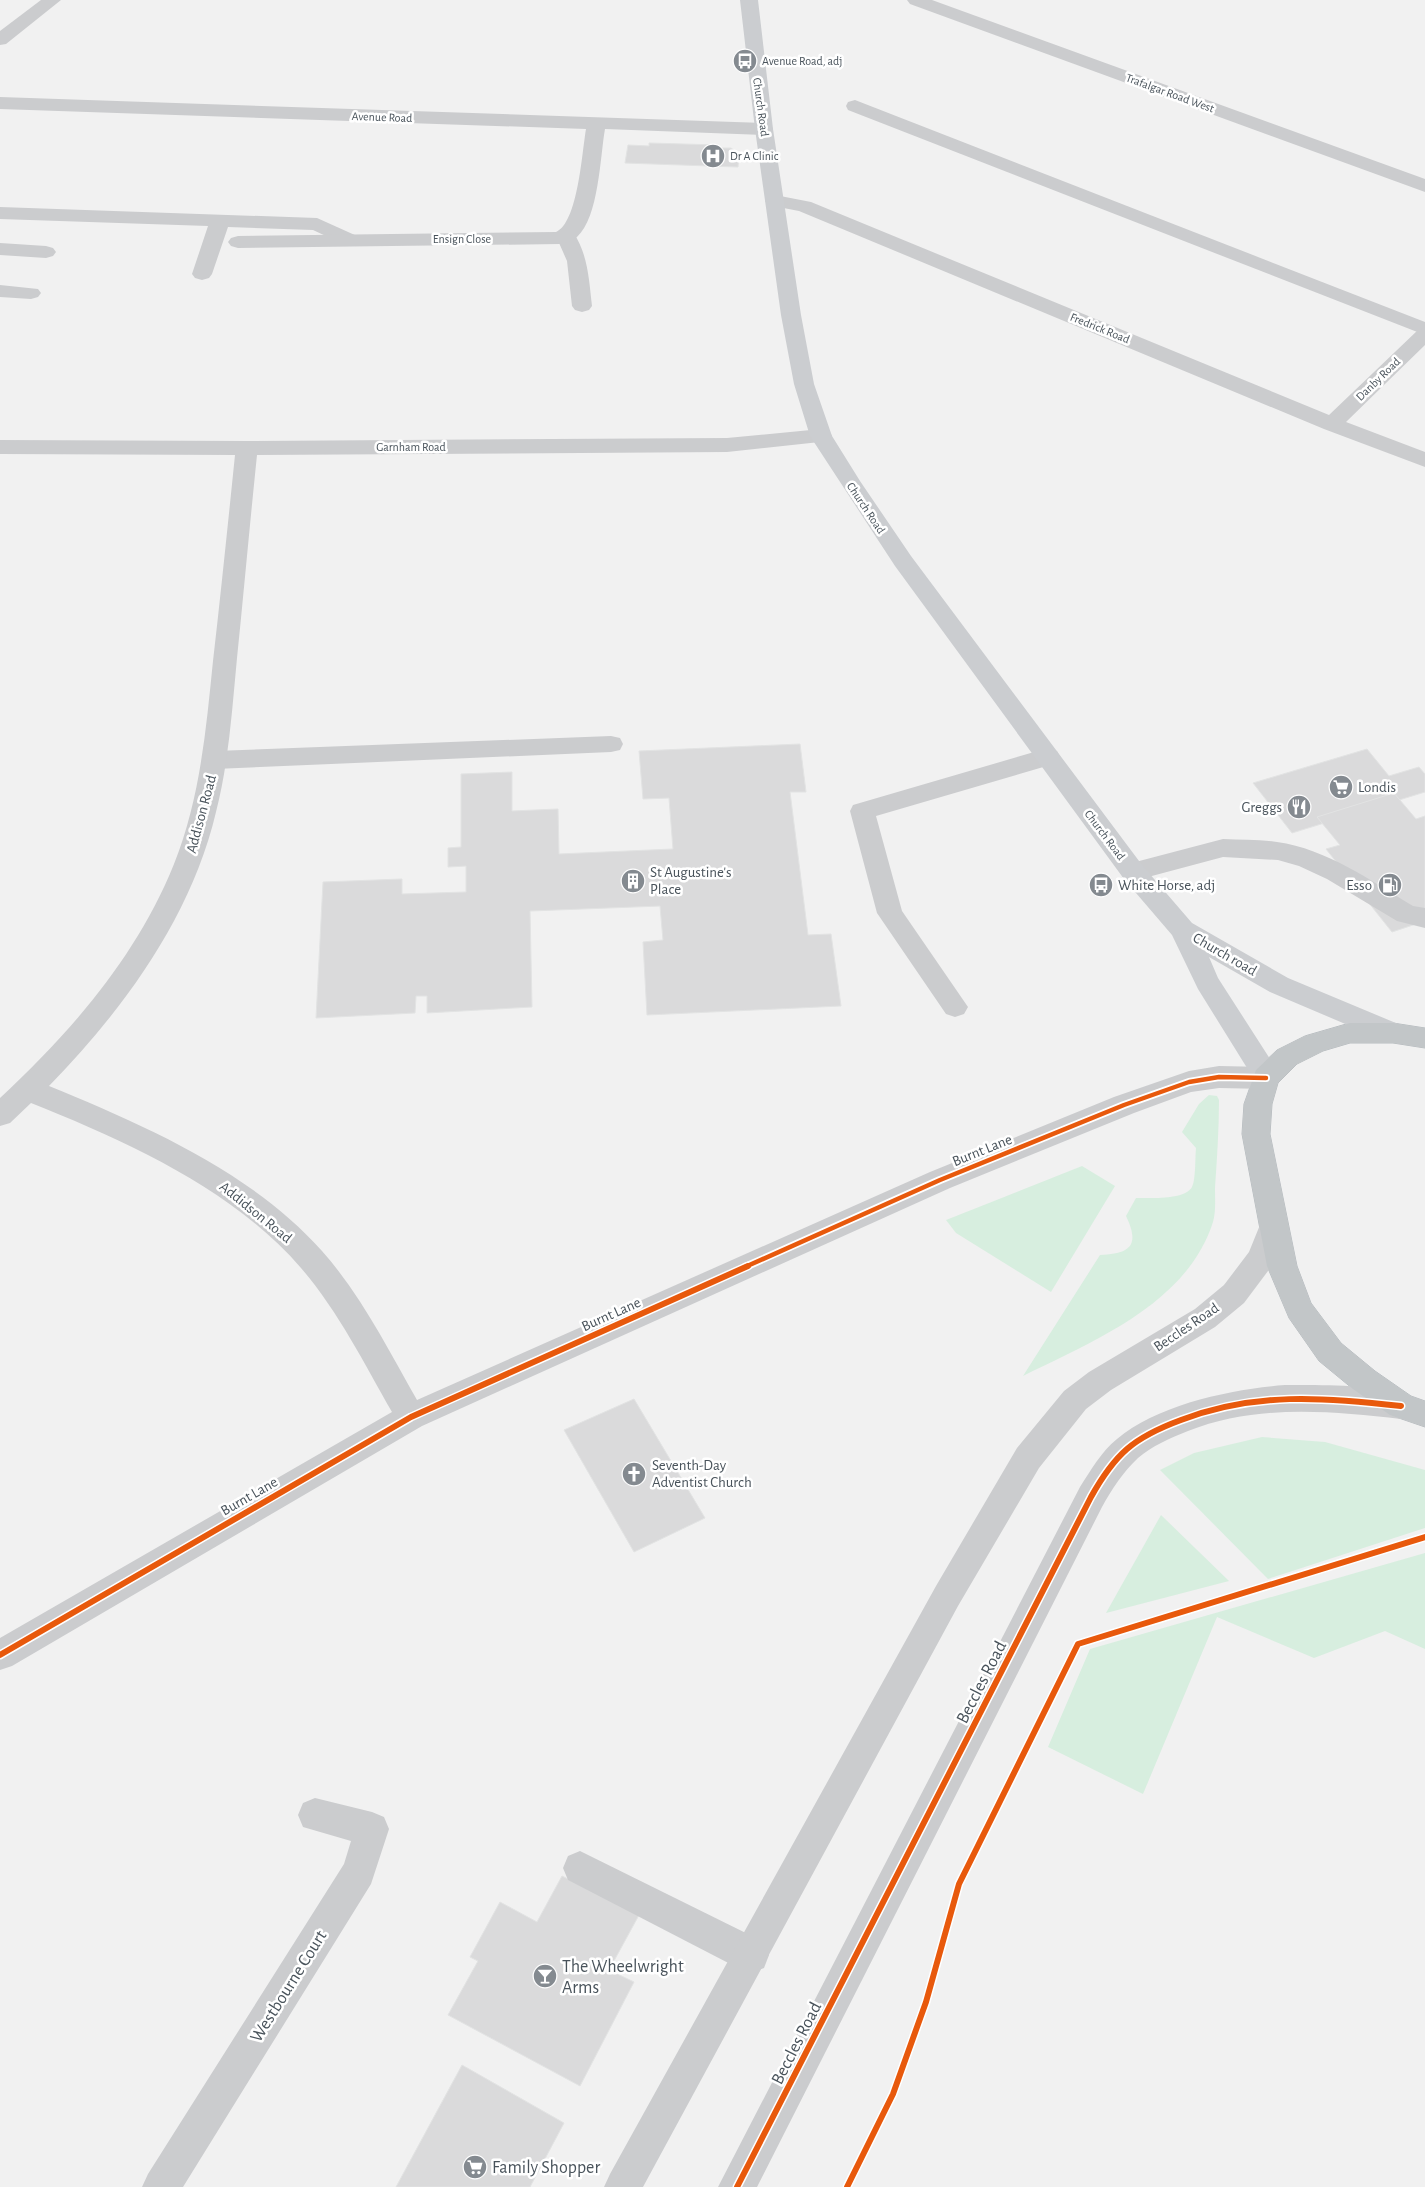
<svg xmlns="http://www.w3.org/2000/svg" width="1425" height="2187" font-family="'Alegreya Sans',sans-serif">
<style>
.green{fill:#d7eedf}
.building{fill:#dadadb;stroke:#e2e3e3}
.lines{fill:none;stroke-linecap:round;stroke-linejoin:round}
.trunk-casing{stroke:#b6bbbf;stroke-width:1}
.service{fill:#cbccce;fill-rule:evenodd}
.minor{fill:#cbccce;fill-rule:evenodd}
.tertiary{fill:#cbccce;fill-rule:evenodd}
.secondary{fill:#cbcdd0;fill-rule:evenodd}
.trunk{fill:#c2c6c8;fill-rule:evenodd}
.cycleway-far1-casing{stroke:#fff;stroke-width:8}
.cycleway-casing{stroke:#fff;stroke-width:9}
.cycleway-far1{stroke:#e8590c;stroke-width:4.5}
.cycleway{stroke:#e8590c;stroke-width:6}
.labels{text-anchor:middle;stroke-width:5;stroke-linejoin:round;paint-order:stroke}
.far-poi-label{font-size:12px;fill:#49535b;stroke:#fff;text-anchor:start}
.far-street-label{font-size:12px;fill:#49535b;stroke:#fff}
.poi-label{font-size:15px;fill:#49535b;stroke:#fff;text-anchor:start}
.street-label{font-size:15px;fill:#49535b;stroke:#fff}
.near-street-label{font-size:18px;fill:#49535b;stroke:#fff}
.near-poi-label{font-size:18px;fill:#49535b;stroke:#fff;text-anchor:start}
</style>
<rect width="100%" height="100%" fill="#f1f1f1"/>
<g class="green">
<path d="M1209,1095L1217,1096L1219,1100C1219,1129 1217,1158 1215,1188C1215,1198 1216,1212 1213,1222C1187,1304 1093,1341 1023,1376L1100,1255C1131,1254 1140,1245 1126,1216L1136,1198C1150,1198 1185,1200 1192,1187C1196,1179 1195,1157 1196,1148L1182,1132L1199,1104Z"/>
<polygon points="1082,1166 1115,1186 1051,1292 956,1233 946,1220"/>
<polygon points="1262,1437 1325,1442 1425,1470 1425,1528 1268,1579 1160,1470 1194,1453"/>
<polygon points="1161,1515 1229,1581 1106,1613"/>
<polygon points="1425,1553 1425,1649 1385,1631 1314,1658 1217,1617 1143,1794 1048,1747 1090,1649"/>
</g>
<g class="building">
<polygon points="649,143 717,145 717,148 731,148 739,154 738,167 625,163 628,145 649,146"/>
<polygon points="800,744 806,792 790,792 808,935 831,934 841,1006 647,1015 643,942 663,940 660,906 530,911 532,1007 427,1013 427,996 416,996 415,1013 316,1018 323,882 402,879 402,894 466,892 466,866 448,867 448,848 461,847 461,774 512,772 512,811 558,809 559,854 673,849 669,798 643,799 639,751"/>
<polygon points="1367,749 1389,776 1419,767 1425,774 1425,792 1292,833 1253,783"/>
<polygon points="1394,793 1416,819 1425,816 1425,921 1392,932 1326,849 1340,845 1317,817"/>
<polygon points="634,1399 705,1518 634,1552 564,1430"/>
<polygon points="562,1876 639,1915 609,1970 634,1982 580,2086 448,2015 478,1961 470,1957 500,1902 537,1922"/>
<polygon points="462,2065 564,2123 530,2187 396,2187"/>
</g>
<g class="lines">
<g class="trunk-casing">
<polygon id="trunk" points="1350,1023 1393,1023 1425,1028 1425,1048 1393,1043 1350,1043 1323,1051 1297,1064 1278,1083 1272,1104 1270,1134 1297,1266 1311,1303 1341,1343 1375,1371 1411,1396 1425,1401 1425,1427 1390,1415 1353,1389 1319,1361 1289,1318 1267,1266 1242,1134 1244,1104 1256,1070 1277,1050 1305,1036"/>
</g>
<g class="service">
<polygon points="855,100 1425,322 1425,335 848,110 846,106 848,102"/>
<polygon points="0,207 317,218 357,236 360,240 357,244 350,246 343,244 313,230 228,227 212,274 209,278 202,280 195,278 192,274 208,226 0,219"/>
<path d="M566,230L573,232C588,254 589,280 592,306L589,310L582,312L575,310L572,306L567,261L556,236L559,232Z"/>
<polygon points="0,243 46,246 53,248 56,252 53,256 46,258 0,255"/>
<polygon points="0,285 38,289 41,293 38,297 31,299 0,297"/>
<polygon points="611,736 620,738 623,744 620,750 611,752 215,769 206,766 203,760 206,754 215,751"/>
<polygon points="1048,748 1057,751 1060,757 1057,763 876,816 902,911 968,1007 964,1014 955,1017 946,1014 877,913 850,811 853,805"/>
<path d="M1223,839C1241,840 1259,839 1277,842C1327,849 1371,881 1413,906L1425,908V928L1397,921L1327,879L1299,866L1278,860L1223,857L1133,881L1124,879L1120,872L1124,865Z"/>
<polygon points="580,1851 764,1942 769,1955 764,1968 751,1973 738,1968 568,1880 563,1868 568,1856"/>
</g>
<g class="minor">
<polygon points="41,0 61,0 6,44 0,45 0,31"/>
<polygon points="907,0 932,0 1425,179 1425,192 910,4"/>
<path d="M0,97L764,123L771,125L773,129L771,133L764,135L605,129C600,157 599,217 577,237C573,241 566,242 560,244L238,248L231,246L228,242L231,238L238,236L556,232C578,223 582,152 586,129L0,109Z"/>
<polygon points="775,195 811,202 1329,415 1418,330 1425,328 1425,345 1346,422 1425,452 1425,467 1324,429 799,211 768,205 765,201 768,197"/>
<path d="M821,429L829,431L832,436L829,441L727,452L257,455C250,522 244,590 237,658C232,710 229,761 216,812C191,918 123,1010 49,1086C144,1125 252,1172 322,1251C361,1295 388,1349 417,1400L930,1172L1114,1097L1189,1071L1219,1066L1266,1067L1276,1070L1280,1078L1276,1086L1266,1089L1219,1088L1191,1092L1134,1113L950,1188L422,1426L12,1666L0,1670V1638L392,1412C364,1363 338,1311 301,1268C233,1189 126,1141 31,1103L10,1123L0,1126V1098C72,1031 137,956 174,864C200,799 206,730 213,661C221,592 228,523 235,455L0,454V440L247,441L727,438Z"/>
<polygon points="315,1798 372,1812 384,1817 389,1829 371,1884 183,2187 142,2187 148,2174 344,1864 351,1841 303,1827 298,1815 303,1803"/>
</g>
<g class="tertiary">
<polygon points="1274,1211 1284,1215 1288,1223 1271,1267 1244,1303 1215,1327 1111,1390 1086,1409 1039,1468 958,1606 643,2187 604,2187 610,2174 936,1586 1017,1448 1064,1391 1089,1372 1195,1309 1224,1285 1249,1252 1264,1215"/>
<path d="M1285,1385C1323,1385 1377,1384 1412,1397L1416,1406L1412,1415L1401,1419C1329,1411 1257,1404 1188,1431C1170,1438 1152,1446 1138,1458C1123,1472 1112,1489 1102,1507L757,2187H718L1080,1487C1091,1470 1101,1452 1117,1439C1158,1404 1233,1389 1285,1385Z"/>
</g>
<polygon class="secondary" points="740,0 758,0 773,129 801,315 814,384 832,436 860,481 911,556 1142,865 1192,923 1288,978 1403,1026 1406,1033 1403,1040 1393,1043 1383,1040 1270,992 1209,957 1218,978 1281,1076 1277,1084 1267,1087 1257,1084 1198,989 1172,935 1124,879 895,566 810,436 794,384 781,315 755,129"/>
<use href="#trunk" class="trunk"/>
<g class="cycleway-far1-casing">
<polyline id="cycleway-far1" points="745,1267 940,1180 1124,1105 1189,1082 1219,1077 1266,1078"/>
</g>
<g class="cycleway-casing">
<g id="cycleway">
<polyline points="0,1655 411,1417 748,1266"/>
<path d="M737,2187L1091,1497C1101,1479 1112,1462 1127,1449C1142,1436 1162,1427 1181,1420C1255,1392 1323,1397 1401,1406"/>
<polyline points="847,2187 893,2094 926,2002 959,1884 1078,1644 1425,1537"/>
</g>
</g>
<use href="#cycleway-far1" class="cycleway-far1"/>
<use href="#cycleway" class="cycleway"/>
</g>
<defs>
<g id="bus-disc" transform="scale(1.25)"><circle r="9.5" fill="#848a90" stroke="#fff"/><path d="M-5-6H5V4H4V6H2V4H-2V6H-4V4H-5ZM-3.5-4V0h7V-4ZM-3.5 1.2v1.5H-2V1.2ZM2 1.2v1.5H3.5V1.2Z" fill="#fff"/></g>
<g id="hospital-disc" transform="scale(1.25)"><circle r="9.5" fill="#848a90" stroke="#fff"/><path d="M-5-5h3v3.5h4V-5h3V5h-3V1.5h-4V5h-3Z" fill="#fff"/></g>
<g id="supermarket-disc" transform="scale(1.25)"><circle r="9.5" fill="#848a90" stroke="#fff"/><path d="M-6-5.5h2.5l.6 2H6L4.5 2H-2.5L-4.4-4H-6ZM-1.5 3.2a1.3 1.3 0 1 0 .1 0ZM3 3.2a1.3 1.3 0 1 0 .1 0Z" fill="#fff"/></g>
<g id="restaurant-disc" transform="scale(1.25)"><circle r="9.5" fill="#848a90" stroke="#fff"/><path d="M-5-6h1v4h1v-4h1v4h1v-4h1v5L-1.5 .5V6h-2V.5L-5-1ZM5-6V6H3V1.5H1.5Q1.5-4 5-6Z" fill="#fff"/></g>
<g id="building-disc" transform="scale(1.25)"><circle r="9.5" fill="#848a90" stroke="#fff"/><path d="M-4-6H4V6H1V3H-1V6H-4ZM-2.5-4.3h1.7v1.8h-1.7ZM.8-4.3h1.7v1.8H.8ZM-2.5-1h1.7V.8h-1.7ZM.8-1h1.7V.8H.8Z" fill="#fff"/></g>
<g id="fuel-disc" transform="scale(1.25)"><circle r="9.5" fill="#848a90" stroke="#fff"/><path d="M-5.5-6h7V0h2V4h1.3V-2.5L3-4.5l.8-.8L6-3V5H2.5V1h-1V6h-7ZM-4.2-4.7v3.2H.2V-4.7Z" fill="#fff"/></g>
<g id="church-disc" transform="scale(1.25)"><circle r="9.5" fill="#848a90" stroke="#fff"/><path d="M-1.2-6h2.4v3.5h3.3v2.4h-3.3V6h-2.4V-.1h-3.3v-2.4h3.3Z" fill="#fff"/></g>
<g id="bar-disc" transform="scale(1.25)"><circle r="9.5" fill="#848a90" stroke="#fff"/><path d="M-6-5H6L.8 .8V4.5H3.5V6h-7V4.5H-.8V.8Z" fill="#fff"/></g>
</defs>
<g fill-rule="evenodd">
<use href="#bus-disc" x="745" y="61"/>
<use href="#hospital-disc" x="713" y="156"/>
<use href="#supermarket-disc" x="1341" y="787"/>
<use href="#restaurant-disc" x="1299" y="807"/>
<use href="#building-disc" x="633" y="881"/>
<use href="#bus-disc" x="1101" y="885"/>
<use href="#fuel-disc" x="1390" y="885"/>
<use href="#church-disc" x="634" y="1474"/>
<use href="#bar-disc" x="545" y="1976"/>
<use href="#supermarket-disc" x="475" y="2167"/>
</g>
<g class="labels">
<g class="far-poi-label">
<text x="762" y="65">Avenue Road, adj</text>
<text x="730" y="160">Dr A Clinic</text>
</g>
<g class="far-street-label">
<text transform="translate(1170 93) rotate(20)" y="4">Trafalgar Road West</text>
<text transform="translate(761 107) rotate(82)" y="4">Church Road</text>
<text transform="translate(382 117) rotate(2)" y="4">Avenue Road</text>
<text x="462" y="243">Ensign Close</text>
<text transform="translate(1100 328) rotate(22)" y="4">Fredrick Road</text>
<text transform="translate(1378 379) rotate(-44)" y="4">Danby Road</text>
<text x="411" y="451">Garnham Road</text>
<text transform="translate(866 508) rotate(56)" y="4">Church Road</text>
<text transform="translate(1105 835) rotate(53)" y="4">Church Road</text>
</g>
<g class="poi-label">
<text x="1358" y="792">Londis</text>
<text x="1282" y="812" text-anchor="end">Greggs</text>
<text x="650" y="877">St Augustine's<tspan x="650" dy="17">Place</tspan></text>
<text x="1118" y="890">White Horse, adj</text>
<text x="1372" y="890" text-anchor="end">Esso</text>
<text x="652" y="1470">Seventh-Day<tspan x="652" dy="17">Adventist Church</tspan></text>
</g>
<g class="street-label">
<text transform="translate(201 814) rotate(-75)" y="5">Addison Road</text>
<text transform="translate(1225 954) rotate(30)" y="5">Church road</text>
<text transform="translate(982 1150) rotate(-22)" y="5">Burnt Lane</text>
<text transform="translate(256 1212) rotate(39)" y="5">Addidson Road</text>
<text transform="translate(611 1314) rotate(-24)" y="5">Burnt Lane</text>
<text transform="translate(1186 1327) rotate(-34)" y="5">Beccles Road</text>
<text transform="translate(249 1496) rotate(-30)" y="5">Burnt Lane</text>
</g>
<g class="near-street-label">
<text transform="translate(981 1682) rotate(-63)" y="6">Beccles Road</text>
<text transform="translate(288 1986) rotate(-58)" y="6">Westbourne Court</text>
<text transform="translate(796 2043) rotate(-63)" y="6">Beccles Road</text>
</g>
<g class="near-poi-label">
<text x="562" y="1972">The Wheelwright<tspan x="562" dy="21">Arms</tspan></text>
<text x="492" y="2173">Family Shopper</text>
</g>
</g>
</svg>
